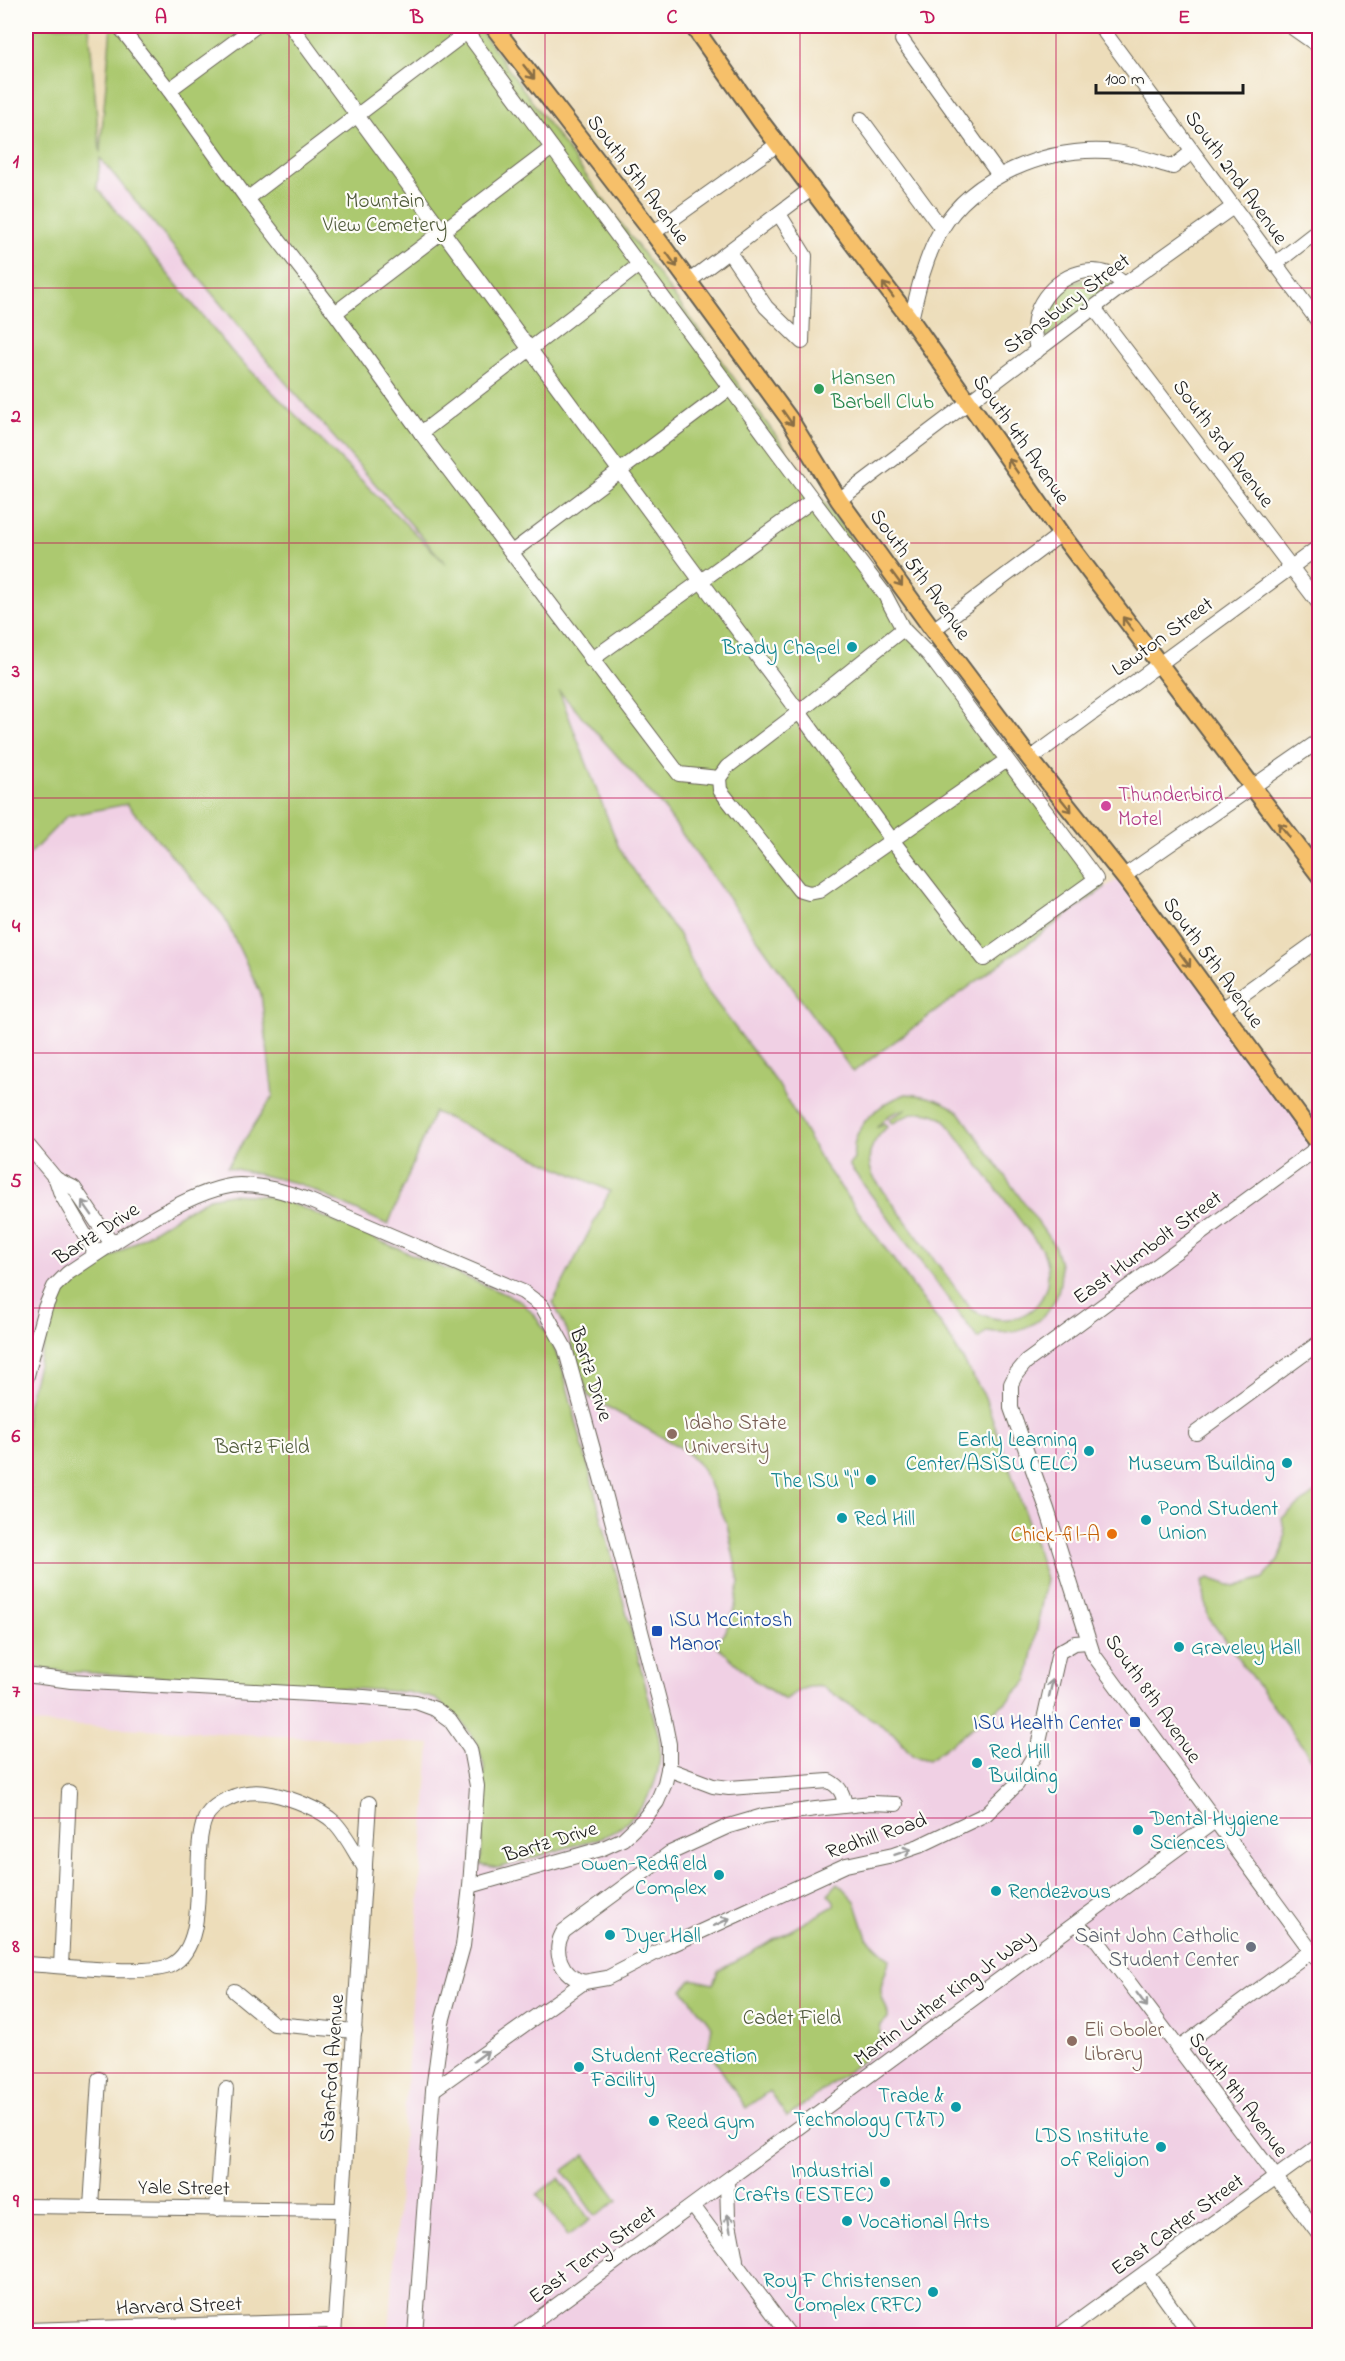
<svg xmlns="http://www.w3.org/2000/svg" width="1345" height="2361" font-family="'Indie Flower',sans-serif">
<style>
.built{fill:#f0d0e4}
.green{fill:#acc96f;stroke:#647246;stroke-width:1.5;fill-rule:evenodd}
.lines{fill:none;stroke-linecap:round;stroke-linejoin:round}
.minor-casing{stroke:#656053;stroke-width:16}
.major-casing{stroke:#656053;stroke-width:20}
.minor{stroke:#fff;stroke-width:14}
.major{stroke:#f6c06b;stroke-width:16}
.oneway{stroke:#896e44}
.oneway2{stroke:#999}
.grid{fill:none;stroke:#c2185b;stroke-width:1.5;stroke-opacity:0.55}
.leisure-dot{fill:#2e9e5b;stroke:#fdfcf7;stroke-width:2}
.culture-dot{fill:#0f9aa8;stroke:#fdfcf7;stroke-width:2}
.hotel-dot{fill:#d1479c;stroke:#fdfcf7;stroke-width:2}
.education-dot{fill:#8d6e63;stroke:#fdfcf7;stroke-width:2}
.food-dot{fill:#e8710a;stroke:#fdfcf7;stroke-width:2}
.transit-dot{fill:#1a4fb4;stroke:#fdfcf7;stroke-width:2}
.worship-dot{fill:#6b7280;stroke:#fdfcf7;stroke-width:2}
.labels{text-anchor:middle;stroke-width:4.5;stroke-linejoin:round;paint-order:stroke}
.street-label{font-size:21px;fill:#1c1c1c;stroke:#fdfcf7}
.park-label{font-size:21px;fill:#4e5939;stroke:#fdfcf7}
.leisure-label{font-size:21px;fill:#27864d;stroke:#fdfcf7;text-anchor:start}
.culture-label{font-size:21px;fill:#0d838f;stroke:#fdfcf7;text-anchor:start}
.hotel-label{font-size:21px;fill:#b23c85;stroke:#fdfcf7;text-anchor:start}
.education-label{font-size:21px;fill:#785e54;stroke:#fdfcf7;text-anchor:start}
.food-label{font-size:21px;fill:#c56008;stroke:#fdfcf7;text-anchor:end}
.transit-label{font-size:21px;fill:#164399;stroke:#fdfcf7;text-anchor:start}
.worship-label{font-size:21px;fill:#5b616d;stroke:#fdfcf7;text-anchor:end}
.neatline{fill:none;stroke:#c2185b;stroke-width:2}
.grid-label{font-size:20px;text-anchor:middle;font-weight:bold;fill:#c2185b}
</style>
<rect width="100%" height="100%" fill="#fdfcf7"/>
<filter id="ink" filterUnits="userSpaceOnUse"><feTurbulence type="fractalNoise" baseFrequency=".0167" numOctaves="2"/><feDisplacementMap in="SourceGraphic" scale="12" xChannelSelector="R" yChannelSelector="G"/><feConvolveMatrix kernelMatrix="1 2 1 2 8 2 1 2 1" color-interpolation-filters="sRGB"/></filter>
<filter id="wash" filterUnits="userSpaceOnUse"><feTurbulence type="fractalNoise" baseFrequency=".008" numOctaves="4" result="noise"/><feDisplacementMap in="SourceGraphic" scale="24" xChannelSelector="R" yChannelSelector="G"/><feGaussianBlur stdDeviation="1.35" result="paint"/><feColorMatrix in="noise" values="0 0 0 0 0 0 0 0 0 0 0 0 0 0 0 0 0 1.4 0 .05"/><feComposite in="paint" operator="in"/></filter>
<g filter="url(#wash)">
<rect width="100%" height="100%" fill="#edddba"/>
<polygon class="built" points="26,152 100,157 285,382 662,806 853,1072 1105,887 1124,876 1319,1145 1319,2145 1058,2335 389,2335 430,1744 26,1723"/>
<g class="green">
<path d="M26,26H89L100,153L111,26H477L1105,887L853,1072L662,806L559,691L619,848L666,919L678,933L705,988L778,1084L823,1163L947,1333L985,1397L1026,1516L1046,1579L1028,1680L1005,1703L929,1760L913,1756L893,1733L823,1687C806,1685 798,1690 785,1700L754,1680L715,1644L725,1633L735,1607L739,1582L727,1524L702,1468L683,1449L588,1396L567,1331L553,1302L610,1191L434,1112L388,1225L300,1184L227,1167L273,1096L261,994L223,915L127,804L67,816L26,858ZM100,158L285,382L446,564L233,353L97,188Z"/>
<path d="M1094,278H1105L1112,283L1113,287L1046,337L1042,335C1040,302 1063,281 1094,278Z"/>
<path d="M906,1094C927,1095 944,1100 960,1113L1054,1245C1076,1295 1040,1340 987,1331L978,1339L849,1165L854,1159C850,1126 878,1104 906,1094ZM907,1109L889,1119L892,1124C911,1112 925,1107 945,1120L1043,1251C1063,1301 1017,1338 971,1309L874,1178C864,1157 871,1142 887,1127L884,1123L877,1128C884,1117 894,1111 907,1109Z"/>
<path d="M230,1194L266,1196L291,1203L519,1300C542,1319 553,1343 563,1371L659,1737C664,1773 650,1805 621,1827C606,1838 587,1842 569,1847C546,1854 522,1861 498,1868L481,1865L484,1766L477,1743L460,1719L436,1699L407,1692L60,1671L26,1666V1409L52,1314L61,1296L73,1281L182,1213L209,1198Z"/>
<polygon points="1319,1490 1319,1762 1314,1762 1208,1617 1202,1581 1209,1578 1235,1587 1263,1578 1277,1562 1283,1549 1285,1535 1282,1518"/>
<path d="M838,1883L855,1901L867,1938L889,1959C888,1970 882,1979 881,1989C880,2000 889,2007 888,2018L881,2025L878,2049L787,2117L769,2091L746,2108L708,2050L712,2027L683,1990L692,1979L713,1984L718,1971L834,1906V1901L828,1894Z"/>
<polygon points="585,2155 618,2200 595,2216 563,2171"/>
<polygon points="559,2178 590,2220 568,2236 537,2194"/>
</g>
</g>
<g filter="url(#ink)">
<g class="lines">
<g class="minor-casing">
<g id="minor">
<polyline points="119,26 169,90 247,199 335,313 421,433 679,774 719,778"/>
<polyline points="291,26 701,581 591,660"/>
<polyline points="462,26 813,500"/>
<polyline points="1100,26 1320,324"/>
<polyline points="1290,26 1320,47"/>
<polyline points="902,40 999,175"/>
<polyline points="169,90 256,26"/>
<polyline points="861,119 942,229"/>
<polyline points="247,199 467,32"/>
<polyline points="653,233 778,144"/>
<polyline points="729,252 766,307 802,342 805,256 779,214"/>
<polyline points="1275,264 1320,229"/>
<polyline points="688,282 811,189"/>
<polyline points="1094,308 1320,605"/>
<polyline points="335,313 552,148"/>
<path d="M911,320C918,289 925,258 941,230C973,176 1046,148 1106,151C1128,152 1152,161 1173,167L1192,152"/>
<path d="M1037,351C1035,341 1033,330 1035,319C1042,288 1077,262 1109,274C1115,276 1120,281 1125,284"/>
<polyline points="421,433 639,265"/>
<polyline points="839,500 1125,284 1233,207"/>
<polyline points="512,552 730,388"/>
<polyline points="903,629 799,712 701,581 813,500 885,595 903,629 929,655 1096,879 984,959 892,840 799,712 727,767 719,778 720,790 799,890 809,893 819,891 1007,760"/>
<polyline points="933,630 1061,534"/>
<polyline points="1030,759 1320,546"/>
<polyline points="1124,876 1320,740"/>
<polyline points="1221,1010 1320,939"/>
<polyline points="26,1143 56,1179 61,1194 96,1254"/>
<polyline points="1320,1146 1026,1362 1016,1374 1011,1384 1011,1408 1047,1509 1093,1654 1320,1963"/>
<polyline points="56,1179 74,1188 112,1244"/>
<path d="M26,1379L45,1308L54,1287L68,1273C109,1246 192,1186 240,1185C264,1185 286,1192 308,1200L523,1292L542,1306L565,1348L601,1478L664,1719L669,1744V1765L665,1783L657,1802L643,1820L623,1839L601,1849L470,1886"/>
<polyline points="1196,1433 1320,1342"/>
<polyline points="26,1675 71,1681 364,1697 416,1702 435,1709 450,1720 470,1749 477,1786 470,1886 463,1946 442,2022 433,2090 415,2336"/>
<path d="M668,1769L713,1786L729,1788L829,1781C840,1787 843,1793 845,1805"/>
<polyline points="1077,1925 1097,1940 1320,2236"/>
<path d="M26,1964C56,1965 148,1977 171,1965C213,1943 189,1857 205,1819C209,1809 219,1803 228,1799C242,1792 258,1791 272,1794C291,1798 320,1809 334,1822C345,1832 356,1855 365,1868"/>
<polyline points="61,1966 69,1792"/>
<path d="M584,1982C561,1976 551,1950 564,1931L670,1853L729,1826L763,1816L816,1809L871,1803L896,1804"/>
<polyline points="234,1991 274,2024 355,2031"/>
<polyline points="1178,2049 1311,1951"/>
<polyline points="433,2090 584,1982 607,1978 667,1947 846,1865 893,1855 919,1846 986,1814 1017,1784 1037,1751 1059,1652 1075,1643 1088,1642"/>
<polyline points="727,2181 728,2218 736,2260"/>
<polyline points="26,2206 341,2210"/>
<polyline points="693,2206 790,2336"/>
<polyline points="91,2207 99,2079"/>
<polyline points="217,2209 226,2089"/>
<polyline points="1146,2272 1192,2336"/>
<polyline points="26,2330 333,2321"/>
<polyline points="334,2336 369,1803"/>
<polyline points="515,2336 1216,1820"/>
<polyline points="1058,2336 1320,2145"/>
</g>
</g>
<g class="major-casing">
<g id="major">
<polyline points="493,26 653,233 790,420 839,500 933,630 1030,759 1128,882 1320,1145"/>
<polyline points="693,26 761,122 911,320 1061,534 1320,876"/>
</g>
</g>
<use href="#minor" class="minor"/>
<use href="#major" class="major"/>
</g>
<defs><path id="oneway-shaft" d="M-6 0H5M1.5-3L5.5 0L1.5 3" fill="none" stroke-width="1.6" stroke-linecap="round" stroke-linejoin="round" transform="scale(1.5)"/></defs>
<g class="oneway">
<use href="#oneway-shaft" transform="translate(529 72) rotate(52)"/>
<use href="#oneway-shaft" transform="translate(672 260) rotate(54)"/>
<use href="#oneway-shaft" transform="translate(888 290) rotate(-127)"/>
<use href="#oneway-shaft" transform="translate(788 418) rotate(55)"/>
<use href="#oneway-shaft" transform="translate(1013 466) rotate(-125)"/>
<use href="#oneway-shaft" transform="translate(897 579) rotate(54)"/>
<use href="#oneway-shaft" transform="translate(1128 624) rotate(-127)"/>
<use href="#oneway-shaft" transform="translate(1066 805) rotate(51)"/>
<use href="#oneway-shaft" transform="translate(1284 830) rotate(-128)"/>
<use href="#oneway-shaft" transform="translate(1185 960) rotate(54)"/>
</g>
<g class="oneway2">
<use href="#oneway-shaft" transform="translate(87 1208) rotate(-125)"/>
<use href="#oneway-shaft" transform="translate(1051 1688) rotate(-77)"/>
<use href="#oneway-shaft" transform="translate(903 1852) rotate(-19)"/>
<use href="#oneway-shaft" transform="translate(722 1922) rotate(-25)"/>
<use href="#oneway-shaft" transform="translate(1142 2000) rotate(53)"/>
<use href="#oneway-shaft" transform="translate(481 2056) rotate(-36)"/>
<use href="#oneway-shaft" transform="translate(729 2223) rotate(-99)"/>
</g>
</g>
<path class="grid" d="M289,26V2336M545,26V2336M800,26V2336M1056,26V2336M26,288H1320M26,543H1320M26,798H1320M26,1053H1320M26,1308H1320M26,1563H1320M26,1818H1320M26,2073H1320"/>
<circle class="leisure-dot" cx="819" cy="389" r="6"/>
<g class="culture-dot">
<circle cx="852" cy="647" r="6"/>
<circle cx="1089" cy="1451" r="6"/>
<circle cx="1287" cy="1463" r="6"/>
<circle cx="871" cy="1480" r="6"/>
<circle cx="842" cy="1518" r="6"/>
<circle cx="1146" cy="1520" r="6"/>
<circle cx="1179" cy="1647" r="6"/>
<circle cx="977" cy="1763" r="6"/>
<circle cx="1138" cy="1830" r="6"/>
<circle cx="719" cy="1875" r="6"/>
<circle cx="996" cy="1891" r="6"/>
<circle cx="610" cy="1935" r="6"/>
<circle cx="579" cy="2067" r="6"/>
<circle cx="956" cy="2107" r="6"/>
<circle cx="654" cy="2121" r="6"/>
<circle cx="1161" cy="2147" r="6"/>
<circle cx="885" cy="2182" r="6"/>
<circle cx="847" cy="2221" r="6"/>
<circle cx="933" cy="2292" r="6"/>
</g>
<circle class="hotel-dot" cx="1106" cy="806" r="6"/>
<g class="education-dot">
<circle cx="672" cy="1434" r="6"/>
<circle cx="1072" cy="2041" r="6"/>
</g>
<circle class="food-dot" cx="1112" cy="1534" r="6"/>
<g class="transit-dot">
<rect x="651" y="1625" width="12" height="12" rx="3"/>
<rect x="1129" y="1716" width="12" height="12" rx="3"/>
</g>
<circle class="worship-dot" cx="1251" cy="1947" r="6"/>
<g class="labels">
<g class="street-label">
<text transform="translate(1237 177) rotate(54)" y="7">South 2nd Avenue</text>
<text transform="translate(639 179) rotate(53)" y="7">South 5th Avenue</text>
<text transform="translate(1066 303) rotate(-37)" y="7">Stansbury Street</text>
<text transform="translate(1022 439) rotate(55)" y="7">South 4th Avenue</text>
<text transform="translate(1224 443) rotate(53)" y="7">South 3rd Avenue</text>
<text transform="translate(921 574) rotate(54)" y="7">South 5th Avenue</text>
<text transform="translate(1162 636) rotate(-36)" y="7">Lawton Street</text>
<text transform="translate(1214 962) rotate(54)" y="7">South 5th Avenue</text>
<text transform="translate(96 1233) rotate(-33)" y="7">Bartz Drive</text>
<text transform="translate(1147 1247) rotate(-36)" y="7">East Humbolt Street</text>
<text transform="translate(592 1374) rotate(72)" y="7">Bartz Drive</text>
<text transform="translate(1154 1698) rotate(55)" y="7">South 8th Avenue</text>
<text transform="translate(876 1835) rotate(-19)" y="7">Redhill Road</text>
<text transform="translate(550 1841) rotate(-17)" y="7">Bartz Drive</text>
<text transform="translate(943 1997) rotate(-36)" y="7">Martin Luther King Jr Way</text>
<text transform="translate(331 2068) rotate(-86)" y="7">Stanford Avenue</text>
<text transform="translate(1239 2094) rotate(53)" y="7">South 9th Avenue</text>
<text transform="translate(184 2187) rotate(1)" y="7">Yale Street</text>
<text transform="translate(1177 2224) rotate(-36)" y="7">East Carter Street</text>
<text transform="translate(592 2254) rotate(-36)" y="7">East Terry Street</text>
<text transform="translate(179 2305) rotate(-2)" y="7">Harvard Street</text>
</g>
<g class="park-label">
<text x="385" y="207">Mountain<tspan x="385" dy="24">View Cemetery</tspan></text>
<text x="262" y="1453">Bartz Field</text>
<text x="792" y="2024">Cadet Field</text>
</g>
<g class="leisure-label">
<text x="831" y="384">Hansen<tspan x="831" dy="24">Barbell Club</tspan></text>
</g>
<g class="culture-label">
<text x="840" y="654" text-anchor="end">Brady Chapel</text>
<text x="1077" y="1446" text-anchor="end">Early Learning<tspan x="1077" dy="24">Center/ASISU (ELC)</tspan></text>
<text x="1275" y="1470" text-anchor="end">Museum Building</text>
<text x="859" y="1487" text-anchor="end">The ISU "I"</text>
<text x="1158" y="1515">Pond Student<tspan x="1158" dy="24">Union</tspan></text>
<text x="854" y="1525">Red Hill</text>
<text x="1191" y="1654">Graveley Hall</text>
<text x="989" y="1758">Red Hill<tspan x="989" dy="24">Building</tspan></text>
<text x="1150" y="1825">Dental Hygiene<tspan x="1150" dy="24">Sciences</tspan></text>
<text x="707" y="1870" text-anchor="end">Owen-Redfield<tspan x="707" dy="24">Complex</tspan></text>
<text x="1008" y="1898">Rendezvous</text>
<text x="622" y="1942">Dyer Hall</text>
<text x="591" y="2062">Student Recreation<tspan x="591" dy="24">Facility</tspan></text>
<text x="944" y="2102" text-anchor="end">Trade &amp;<tspan x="944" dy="24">Technology (T&amp;T)</tspan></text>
<text x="666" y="2128">Reed Gym</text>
<text x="1149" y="2142" text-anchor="end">LDS Institute<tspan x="1149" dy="24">of Religion</tspan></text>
<text x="873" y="2177" text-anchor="end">Industrial<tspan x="873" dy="24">Crafts (ESTEC)</tspan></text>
<text x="859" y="2228">Vocational Arts</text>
<text x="921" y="2287" text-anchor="end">Roy F Christensen<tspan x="921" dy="24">Complex (RFC)</tspan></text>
</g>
<g class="hotel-label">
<text x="1118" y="801">Thunderbird<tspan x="1118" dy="24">Motel</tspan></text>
</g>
<g class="education-label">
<text x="684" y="1429">Idaho State<tspan x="684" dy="24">University</tspan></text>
<text x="1084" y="2036">Eli Oboler<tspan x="1084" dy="24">Library</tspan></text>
</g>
<g class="food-label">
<text x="1100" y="1541">Chick-fil-A</text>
</g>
<g class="transit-label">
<text x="669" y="1626">ISU McCintosh<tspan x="669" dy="24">Manor</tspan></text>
<text x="1123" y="1729" text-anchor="end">ISU Health Center</text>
</g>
<g class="worship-label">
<text x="1239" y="1942">Saint John Catholic<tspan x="1239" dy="24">Student Center</tspan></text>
</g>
</g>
<rect width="1345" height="2361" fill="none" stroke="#fdfcf7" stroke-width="66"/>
<path d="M1096 84v9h147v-9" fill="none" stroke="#1c1c1c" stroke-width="3"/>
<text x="1105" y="84" font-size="18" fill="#1c1c1c" stroke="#fdfcf7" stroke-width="4.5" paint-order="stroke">100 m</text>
<rect x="33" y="33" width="1279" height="2295" class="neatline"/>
<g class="grid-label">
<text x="161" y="23">A</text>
<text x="417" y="23">B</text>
<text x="672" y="23">C</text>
<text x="928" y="23">D</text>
<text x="1184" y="23">E</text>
<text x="16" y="167">1</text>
<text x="16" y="422">2</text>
<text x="16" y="677">3</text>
<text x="16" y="932">4</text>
<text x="16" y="1187">5</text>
<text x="16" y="1442">6</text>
<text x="16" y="1697">7</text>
<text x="16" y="1952">8</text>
<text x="16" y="2207">9</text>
</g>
</svg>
